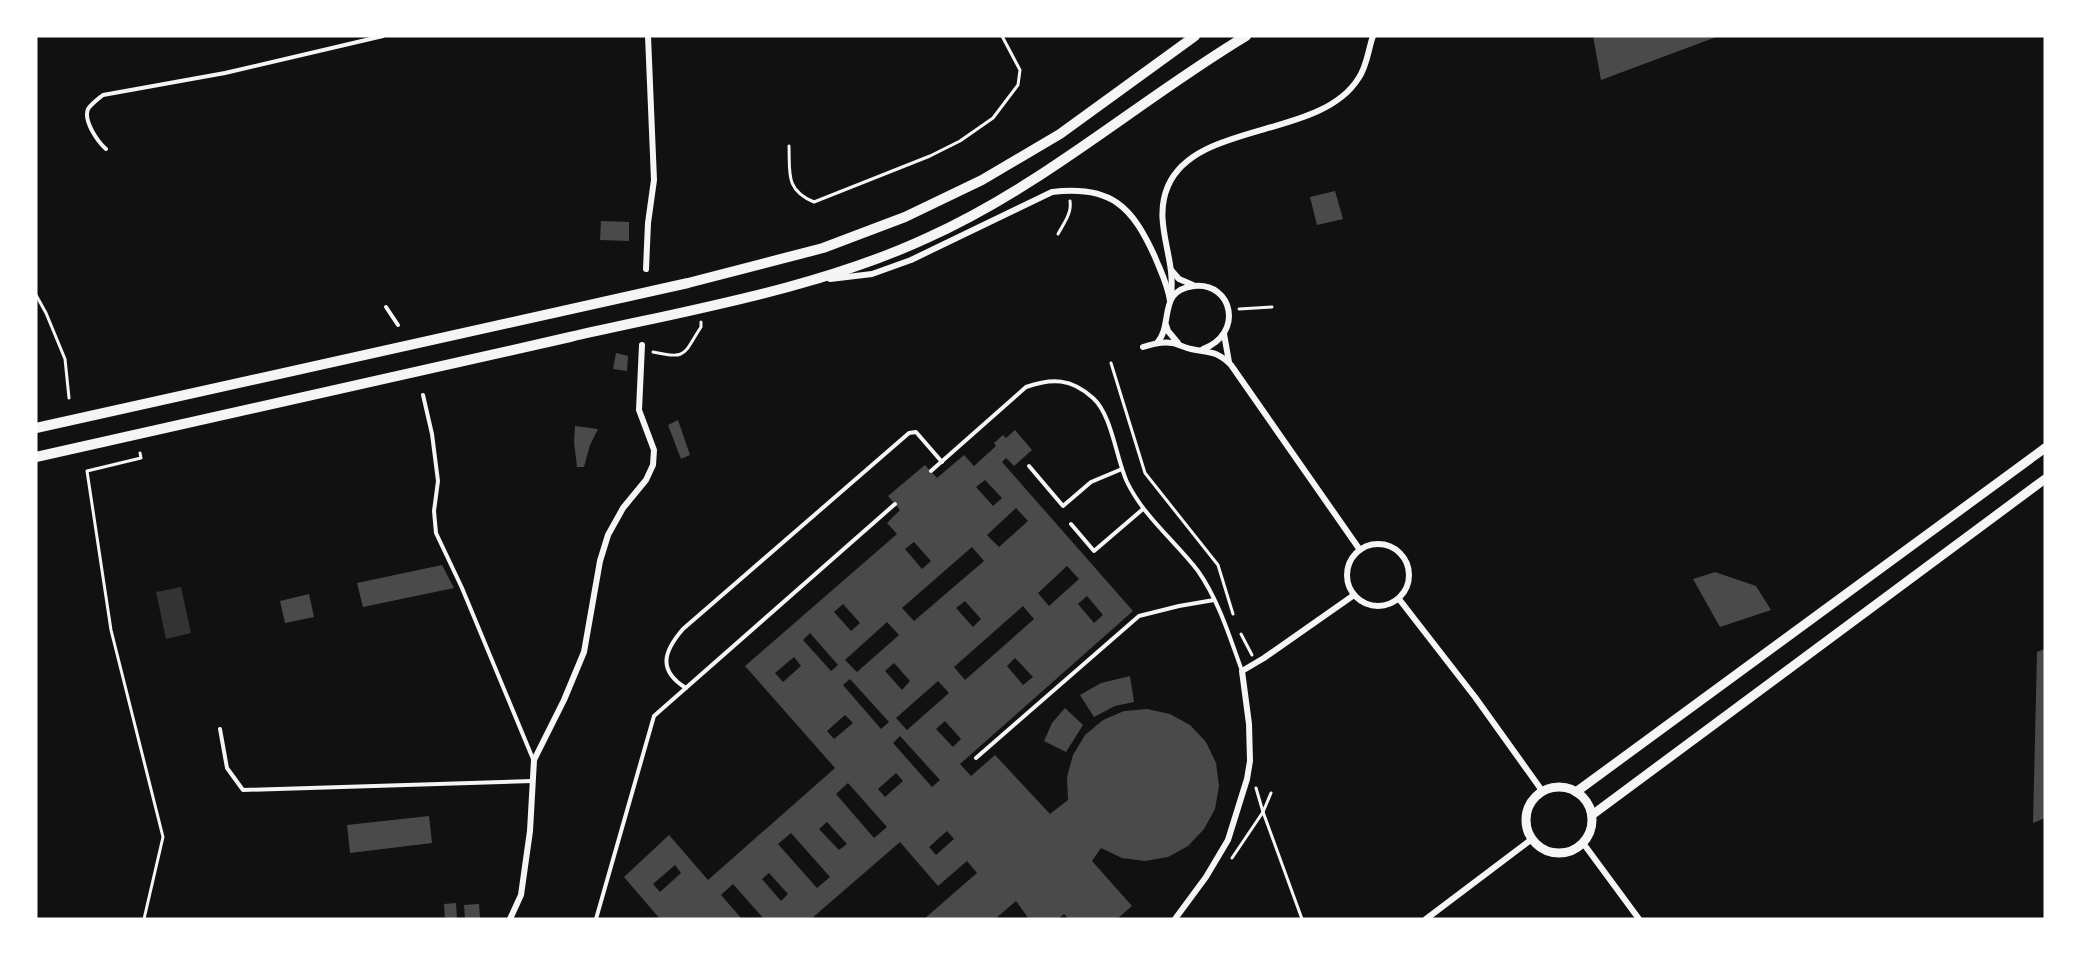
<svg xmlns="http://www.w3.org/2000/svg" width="2081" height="955" font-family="Spectral,serif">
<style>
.water{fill:#333}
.building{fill:#4a4a4a;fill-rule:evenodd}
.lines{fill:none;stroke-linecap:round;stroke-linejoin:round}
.path{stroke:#f5f5f5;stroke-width:3}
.service{stroke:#f5f5f5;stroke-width:4}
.minor{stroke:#f5f5f5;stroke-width:6}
.tertiary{stroke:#f5f5f5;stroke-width:9}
.secondary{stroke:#f5f5f5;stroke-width:10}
</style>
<rect width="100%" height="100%" fill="#111"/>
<polygon class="water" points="181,587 191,633 166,639 156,592"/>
<g class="building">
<polygon points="1593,36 1719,36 1601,80"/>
<polygon points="1335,191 1343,219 1317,225 1310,197"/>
<polygon points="601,221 629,222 629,241 600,240"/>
<polygon points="616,353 628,356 627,371 613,369"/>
<polygon points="678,420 690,455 681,459 668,425"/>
<polygon points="575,426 598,429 590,445 584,467 577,467 574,442"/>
<path d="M1015,430L1032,450L1014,466L1006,458L1002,462L1133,611L960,764L971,776L995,755L1050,814L1068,800L1067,777L1073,755L1085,735L1103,720L1124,711L1147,709L1170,714L1190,725L1206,742L1216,763L1219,786L1215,809L1204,829L1188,846L1168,857L1145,861L1122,858L1101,848L1092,861L1132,906L1117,919H1069L1064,914L1058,919H1029L1016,901L995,919H924L977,873L967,861L938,886L900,842L811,919H764L733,884L721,895L742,919H660L624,877L669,835L708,880L835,768L745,666L897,534L887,523L900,510L888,496L925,465L937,478L964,455L974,466L996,446L994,443L1003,435L1006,438ZM985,480L1002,498L993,506L976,487ZM1016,508L1028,521L999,547L987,535ZM914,542L931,561L922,569L905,549ZM972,547L984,561L914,621L902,608ZM1067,566L1079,579L1049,606L1038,593ZM1087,596L1103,615L1094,623L1078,604ZM965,601L981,619L973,627L956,608ZM843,604L860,623L851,631L834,612ZM1023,606L1034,619L965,680L954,667ZM887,622L899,635L857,672L845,660ZM810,633L838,665L831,671L803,640ZM794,657L801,666L783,682L775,673ZM1015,658L1033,677L1023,685L1007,666ZM894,663L910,681L902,690L885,671ZM850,679L889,722L881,729L843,685ZM938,681L949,693L907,730L896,718ZM845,715L853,723L834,739L827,731ZM945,721L961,739L953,747L936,729ZM900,736L940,780L932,787L893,743ZM896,773L903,781L885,797L878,789ZM848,783L887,827L874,838L836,794ZM827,822L847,844L839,850L819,829ZM947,831L954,839L936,855L929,847ZM791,833L830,877L817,888L778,844ZM675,865L681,873L660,892L653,884ZM769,873L788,894L781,901L762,879Z"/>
<polygon points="442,565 454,588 363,607 357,583"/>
<polygon points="1715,572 1756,586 1771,610 1720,627 1693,579"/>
<polygon points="309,594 314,617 285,623 280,601"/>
<polygon points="2045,649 2045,818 2033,823 2037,652"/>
<polygon points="1130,676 1134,702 1115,706 1094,717 1080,695 1101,683"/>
<polygon points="1065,708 1083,725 1066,752 1044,741 1052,723"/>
<polygon points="429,816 432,843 350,853 347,825"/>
<polygon points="456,903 457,919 445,919 444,904"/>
<polygon points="479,904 480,918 465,919 464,905"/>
</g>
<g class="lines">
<g class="path">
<path d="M789,146C790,173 785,190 814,202L930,156L960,141L993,118L1018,85L1020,70L1002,36"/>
<path d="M1058,234C1064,223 1072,213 1070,201"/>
<polyline points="36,295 46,313 65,359 69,398"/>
<polyline points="1239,309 1272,307"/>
<path d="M653,352C688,360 683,354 701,327V322"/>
<polyline points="1111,363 1145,473 1218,565 1233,614"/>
<polyline points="140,453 141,458 87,471 111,630 163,837 144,919"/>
<polyline points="1241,634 1252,655"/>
<polyline points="1256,788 1263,812 1271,793"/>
<polyline points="1263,812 1302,919"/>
<polyline points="1232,858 1263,812"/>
</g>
<g class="service">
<path d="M106,149C98,142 83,121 88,109C91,104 98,99 103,95L225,73L383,36"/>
<polyline points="386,307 398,325"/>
<polyline points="423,395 432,434 438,481 434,511 436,533 462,588 533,759"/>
<polyline points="1029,466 1063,506 1091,482 1122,469"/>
<path d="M931,471L1026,387C1052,378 1071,378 1093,398C1112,415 1116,458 1127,482C1144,517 1175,541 1198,571C1219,601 1230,638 1242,671"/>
<polyline points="1071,524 1094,551 1143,509"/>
<path d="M686,688C657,670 664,651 683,629L909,433L916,432L942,462"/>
<polyline points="220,729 227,768 243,790 532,781"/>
<polyline points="976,758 1139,616 1179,606 1214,600"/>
<polyline points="596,919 654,716 895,504"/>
</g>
<g class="minor">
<polyline points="646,269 648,223 654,180 648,36"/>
<polyline points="1172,271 1179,279 1193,285"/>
<path d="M830,279L872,274L911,260L1052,192C1111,185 1132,206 1155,257C1161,272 1168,285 1170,301"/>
<path d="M1171,294C1176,257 1152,223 1168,186C1196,121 1320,139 1358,79C1367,67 1368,50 1373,36"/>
<polyline points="1166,325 1168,331 1178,343"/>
<polyline points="1224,334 1229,362"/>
<path d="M1157,343C1174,324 1157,290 1194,286C1233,282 1244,334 1203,349"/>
<path d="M1143,347C1152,344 1162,341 1172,343C1179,344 1185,348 1191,349C1209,353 1216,350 1231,365L1360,550"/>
<circle cx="1378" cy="575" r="31"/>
<polyline points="1399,599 1475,697 1543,792"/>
<polyline points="1583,843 1639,919"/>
<polyline points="510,919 521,895 530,831 534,760 564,700 584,652 600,561 608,535 623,508 646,480 653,465 654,450 639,410 642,345"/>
<polyline points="1175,919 1206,877 1228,840 1247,779 1250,761 1249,724 1242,671 1264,658 1354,595"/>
<polyline points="1426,919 1532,839"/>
</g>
<g class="tertiary">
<circle cx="1559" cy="820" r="33"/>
<polyline points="1576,792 2045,448"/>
<polyline points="1592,815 2045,479"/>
</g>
<g class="secondary">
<polyline points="36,428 688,283 823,248 905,217 982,180 1060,134 1195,36"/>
<path d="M36,457C214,418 392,377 570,337C688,310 817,289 927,238C1043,186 1138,101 1246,36"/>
</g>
</g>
<rect width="2081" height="955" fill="none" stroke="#ffffff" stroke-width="75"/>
</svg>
